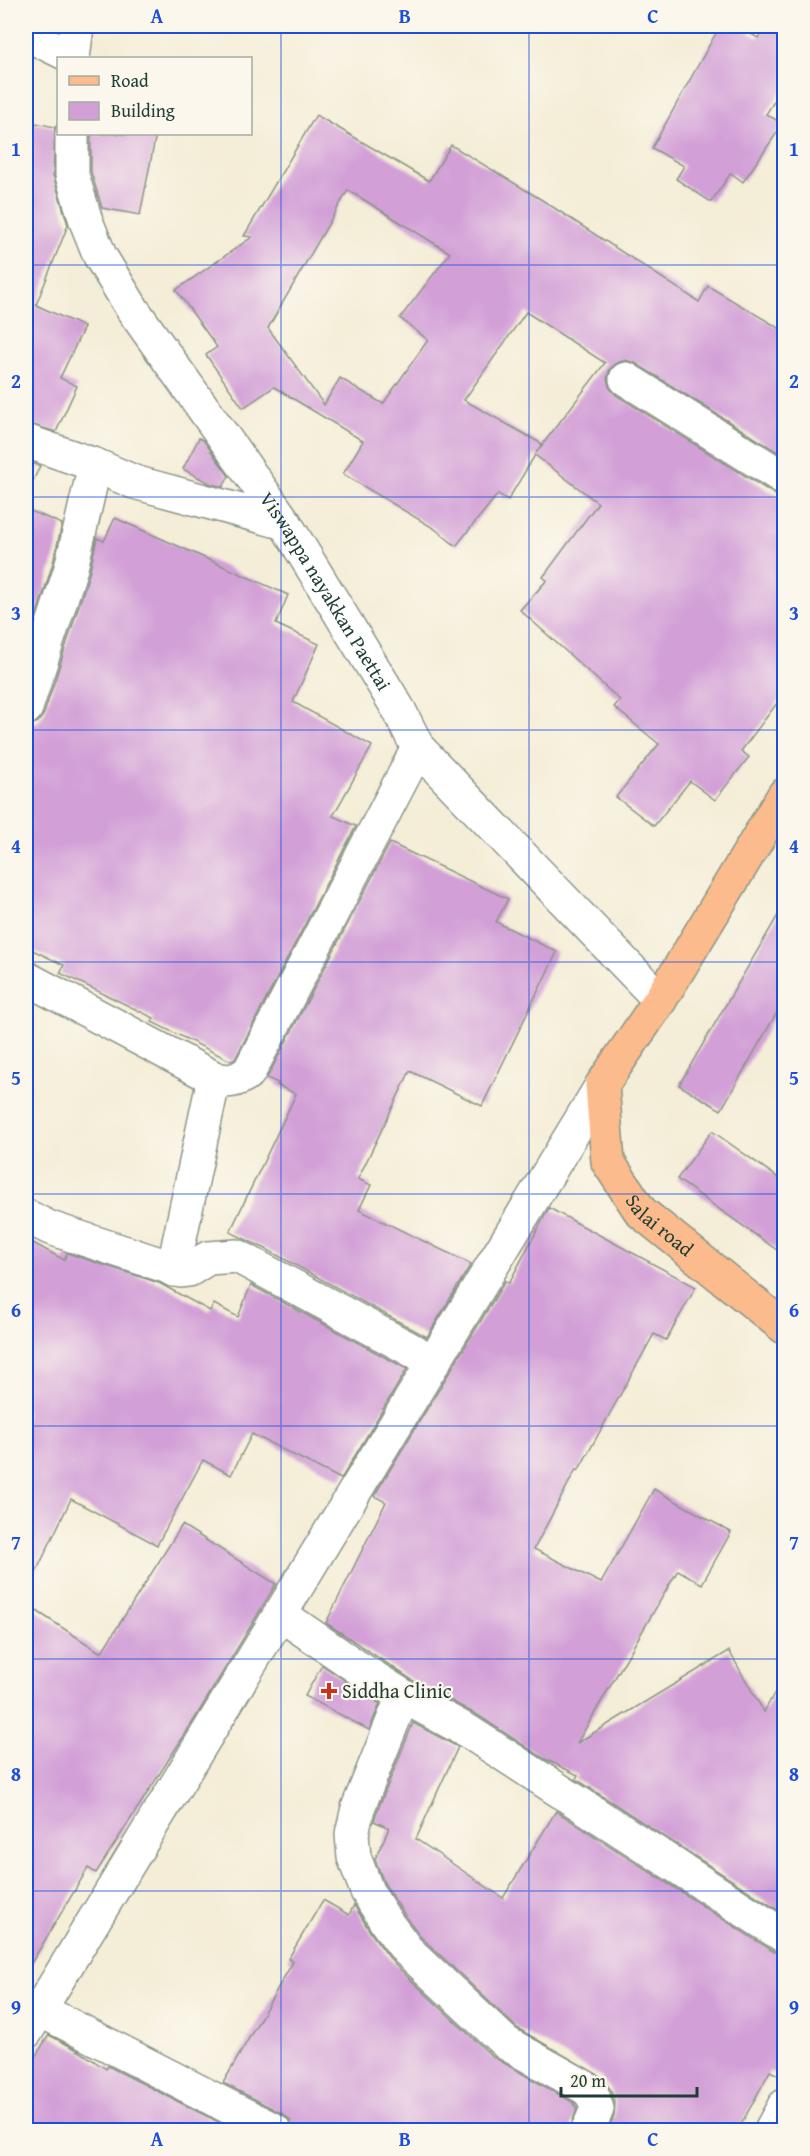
<svg xmlns="http://www.w3.org/2000/svg" width="810" height="2156" font-family="'Gentium Book Plus',serif">
<style>
.building{fill:#d29fd7;fill-rule:evenodd}
.lines{fill:none;stroke-linecap:round;stroke-linejoin:round}
.minor-casing{stroke:#8a9586;stroke-width:36}
.major-casing{stroke:#8a9586;stroke-width:36}
.minor{stroke:#fff;stroke-width:33}
.major{stroke:#fbbb8c;stroke-width:33}
.grid{fill:none;stroke:#1d4ed8;stroke-width:1.5;stroke-opacity:0.55}
.poi-dot{fill:#c8321e;stroke:#fbf7ec;stroke-width:2}
.labels{text-anchor:middle;stroke-width:4.5;stroke-linejoin:round;paint-order:stroke}
.street-label{font-size:20px;fill:#1f3d34;stroke:#fbf7ec}
.poi-label{font-size:20px;fill:#1f3d34;stroke:#fbf7ec;text-anchor:start}
.neatline{fill:none;stroke:#1d4ed8;stroke-width:2}
.grid-label{font-size:20px;text-anchor:middle;font-weight:bold;fill:#1d4ed8}
</style>
<rect width="100%" height="100%" fill="#fbf7ec"/>
<filter id="ink" filterUnits="userSpaceOnUse"><feTurbulence type="fractalNoise" baseFrequency=".0167" numOctaves="2"/><feDisplacementMap in="SourceGraphic" scale="12" xChannelSelector="R" yChannelSelector="G"/><feConvolveMatrix kernelMatrix="1 2 1 2 8 2 1 2 1" color-interpolation-filters="sRGB"/></filter>
<filter id="wash" filterUnits="userSpaceOnUse"><feTurbulence type="fractalNoise" baseFrequency=".008" numOctaves="4" result="noise"/><feDisplacementMap in="SourceGraphic" scale="24" xChannelSelector="R" yChannelSelector="G"/><feGaussianBlur stdDeviation="1.35" result="paint"/><feColorMatrix in="noise" values="0 0 0 0 0 0 0 0 0 0 0 0 0 0 0 0 0 1.4 0 .05"/><feComposite in="paint" operator="in"/></filter>
<g filter="url(#wash)">
<rect width="100%" height="100%" fill="#f4edd7"/>
<g id="blocks">
<g class="building">
<polygon points="720,26 737,26 758,38 766,26 784,26 784,86 766,114 783,124 743,182 731,173 711,202 676,179 684,166 652,148"/>
<path d="M316,115L429,181L451,145L542,200L699,302L708,286L784,331V456L635,363L626,360L617,363L610,369L607,378L609,387L616,395L774,494L784,497V694L741,751L749,757L715,800L690,781L654,826L616,797L659,744L614,707L620,700L520,610L547,580L543,577L598,503L535,455L508,500L498,494L456,546L435,529L343,474L363,441L274,387L243,408L206,355L217,347L176,290L252,237L244,236ZM348,190L450,253L400,318L428,340L383,404L340,378L324,405L268,328ZM526,312L605,363L536,453L542,444L464,400Z"/>
<polygon points="26,121 55,127 53,175 68,225 36,305 84,327 60,378 77,386 56,432 26,423"/>
<polygon points="91,134 156,134 140,215 102,208 91,172"/>
<polygon points="199,438 203,440 229,476 223,487 211,484 183,469"/>
<polygon points="26,461 40,466 26,496"/>
<polygon points="26,509 62,524 53,563 26,648"/>
<polygon points="115,518 288,595 276,624 319,644 293,702 372,746 333,816 356,826 235,1059 231,1061 152,1022 154,1018 60,973 64,965 26,947 26,726 38,722 44,714 89,574 97,538 104,541"/>
<polygon points="390,843 508,899 496,922 557,952 482,1106 410,1071 358,1179 371,1185 359,1210 471,1264 427,1337 266,1249 230,1232 296,1094 277,1085 278,1083 267,1078"/>
<polygon points="784,905 784,1000 721,1110 679,1085"/>
<polygon points="712,1131 784,1182 784,1255 677,1179"/>
<polygon points="549,1208 696,1287 666,1340 654,1334 578,1471 576,1469 534,1549 601,1583 654,1489 731,1532 702,1584 678,1570 577,1743 729,1651 764,1712 784,1676 784,1914 576,1779 578,1775 543,1758 479,1716 412,1680 326,1623 386,1502 374,1496 505,1281 509,1283"/>
<polygon points="26,1239 64,1260 67,1253 159,1283 210,1311 214,1304 238,1317 251,1285 407,1369 341,1479 252,1434 231,1475 203,1460 157,1545 71,1499 26,1593"/>
<polygon points="182,1525 276,1584 194,1720 96,1873 88,1868 26,1972 26,1604 101,1653"/>
<polygon points="322,1665 380,1704 369,1730 305,1696"/>
<polygon points="413,1723 458,1747 416,1839 503,1898 556,1811 774,1952 784,1954 784,2078 770,2071 738,2130 608,2130 614,2116 615,2103 611,2090 600,2076 517,2028 421,1937 402,1911 384,1883 375,1859 389,1828 374,1821 376,1814"/>
<polygon points="323,1900 349,1915 354,1905 371,1933 394,1964 493,2057 574,2103 577,2108 570,2130 292,2130 290,2120 283,2114 223,2083 293,1962 288,1959"/>
<polygon points="49,2035 79,2051 106,2069 108,2066 234,2130 26,2130 26,2071"/>
</g>
</g>
</g>
<g filter="url(#ink)">
<use href="#blocks" fill-opacity="0" stroke="#8a9586" stroke-width="1.5"/>
<g class="lines">
<g class="minor-casing">
<g id="minor">
<polyline points="26,34 73,57"/>
<polyline points="73,58 77,26"/>
<path id="s1" d="M72,134V175L86,221L100,256L133,310L285,523L399,710L418,748L660,1000"/>
<polyline points="626,379 784,478"/>
<polyline points="26,441 95,465 134,482 285,523"/>
<polyline points="26,708 71,568 95,465"/>
<path d="M26,978L214,1078C228,1083 237,1081 249,1072L418,748"/>
<polyline points="26,1216 50,1228 181,1271 189,1270 208,1258 237,1256 434,1362"/>
<polyline points="173,1270 214,1078"/>
<polyline points="280,1614 357,1667 403,1696 469,1732 784,1936"/>
<polyline points="403,1696 358,1808 352,1834 354,1857 367,1891 386,1922 407,1950 506,2043 586,2088 593,2096 597,2109 588,2130"/>
<polyline points="40,2010 274,2130"/>
<polyline points="26,2032 602,1085"/>
<polyline points="771,2130 784,2106"/>
</g>
</g>
<g class="major-casing">
<g id="major">
<path id="s2" d="M784,795L660,1000L602,1085L608,1162L641,1212L784,1327"/>
</g>
</g>
<use href="#minor" class="minor"/>
<use href="#major" class="major"/>
</g>
</g>
<path class="grid" d="M281,26V2130M529,26V2130M26,265H784M26,497H784M26,730H784M26,962H784M26,1194H784M26,1426H784M26,1659H784M26,1891H784"/>
<path class="poi-dot" d="M326 1682h6v6h6v6h-6v6h-6v-6h-6v-6h6z"/>
<g class="labels">
<g class="street-label">
<text dy="7" stroke="none"><textPath href="#s1" startOffset="531">Viswappa nayakkan Paettai</textPath></text>
<text dy="7" stroke="none"><textPath href="#s2" startOffset="502">Salai road</textPath></text>
</g>
<g class="poi-label">
<text x="342" y="1698">Siddha Clinic</text>
</g>
</g>
<rect width="810" height="2156" fill="none" stroke="#fbf7ec" stroke-width="66"/>
<rect x="57" y="57" width="195" height="78" fill="#fbf7ec" stroke="#a3ada2" stroke-width="1.5"/>
<rect x="69" y="76" width="30" height="9" fill="#fbbb8c" stroke="#a3ada2" stroke-width="1.5"/>
<text x="111" y="87" font-size="18" fill="#1f3d34">Road</text>
<rect x="69" y="102" width="30" height="18" fill="#d29fd7" stroke="#a3ada2" stroke-width="1.5"/>
<text x="111" y="117" font-size="18" fill="#1f3d34">Building</text>
<path d="M561 2087v9h136v-9" fill="none" stroke="#1f3d34" stroke-width="3"/>
<text x="570" y="2087" font-size="18" fill="#1f3d34" stroke="#fbf7ec" stroke-width="4.5" paint-order="stroke">20 m</text>
<rect x="33" y="33" width="744" height="2090" class="neatline"/>
<g class="grid-label">
<text x="157" y="23">A</text>
<text x="405" y="23">B</text>
<text x="653" y="23">C</text>
<text x="16" y="156">1</text>
<text x="794" y="156">1</text>
<text x="16" y="388">2</text>
<text x="794" y="388">2</text>
<text x="16" y="620">3</text>
<text x="794" y="620">3</text>
<text x="16" y="853">4</text>
<text x="794" y="853">4</text>
<text x="16" y="1085">5</text>
<text x="794" y="1085">5</text>
<text x="16" y="1317">6</text>
<text x="794" y="1317">6</text>
<text x="16" y="1549">7</text>
<text x="794" y="1549">7</text>
<text x="16" y="1781">8</text>
<text x="794" y="1781">8</text>
<text x="16" y="2014">9</text>
<text x="794" y="2014">9</text>
<text x="157" y="2146">A</text>
<text x="405" y="2146">B</text>
<text x="653" y="2146">C</text>
</g>
</svg>
